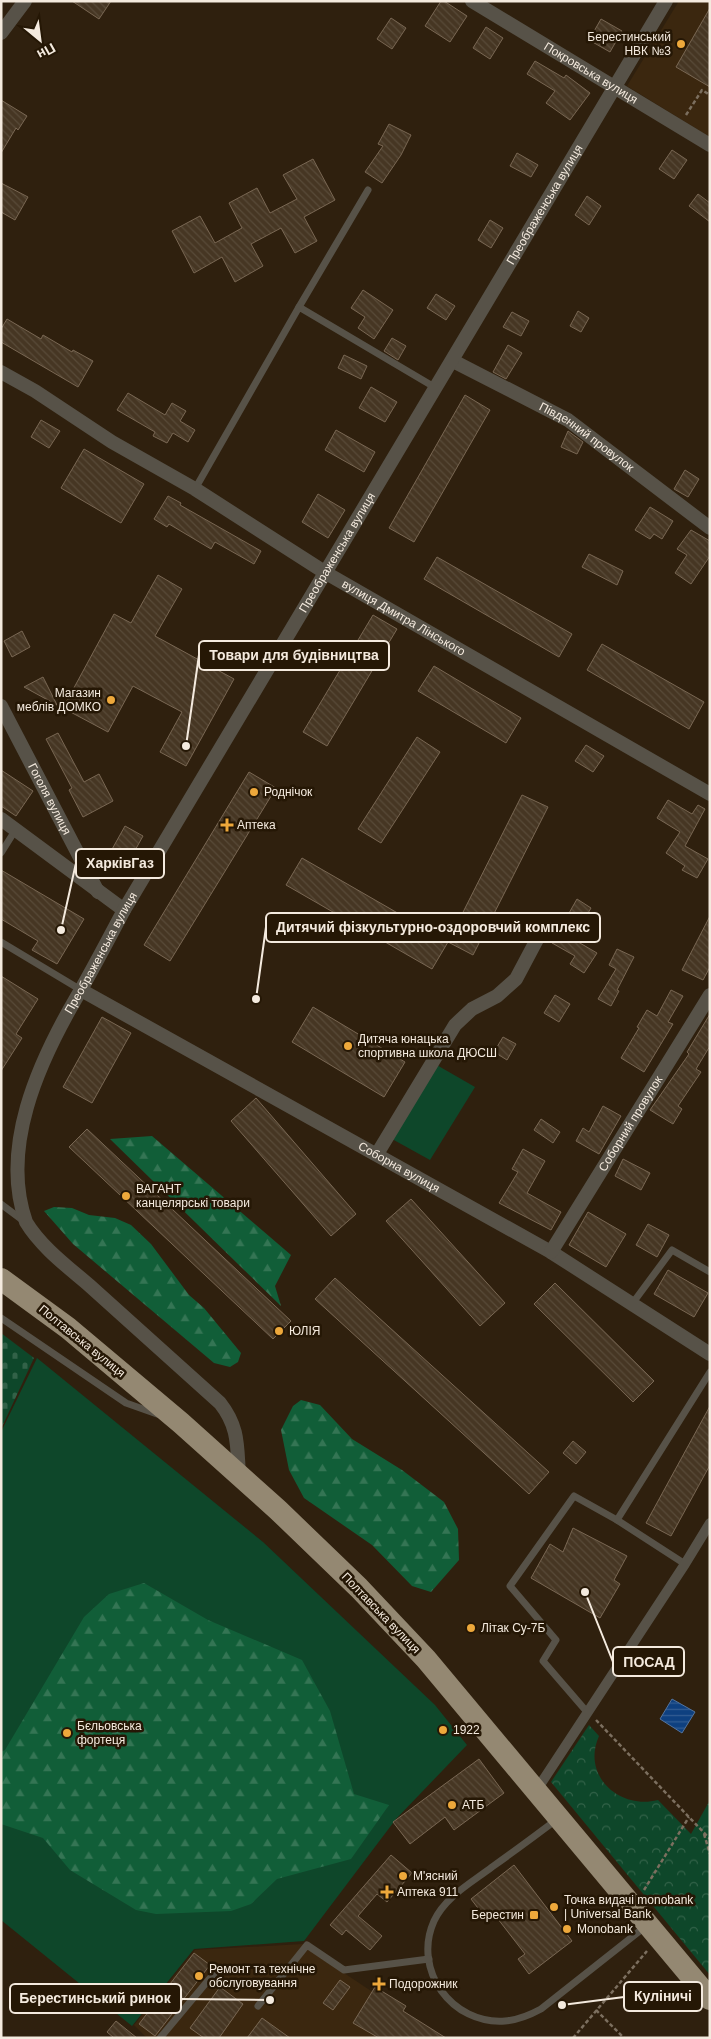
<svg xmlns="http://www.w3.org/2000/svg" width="711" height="2039" font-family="Helvetica,sans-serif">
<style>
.built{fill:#3b270f}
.grass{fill:#0e472a}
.forest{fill:url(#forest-firs)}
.cemetery{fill:url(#cemetery-stones)}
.park{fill:url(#park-crowns)}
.water{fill:url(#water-rules);stroke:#53739c}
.building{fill:url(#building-back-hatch);stroke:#796753}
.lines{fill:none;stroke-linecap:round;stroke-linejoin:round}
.path{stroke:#7c6f5f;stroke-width:2.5;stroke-dasharray:4 2.5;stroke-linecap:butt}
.service{stroke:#575248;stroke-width:7}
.pedestrian{stroke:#575248;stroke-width:10}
.minor{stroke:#575248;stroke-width:14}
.trunk{stroke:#948872;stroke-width:22}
.poi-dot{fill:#eda83b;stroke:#251705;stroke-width:2}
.labels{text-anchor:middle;stroke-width:5;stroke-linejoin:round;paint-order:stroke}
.poi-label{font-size:12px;fill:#f4eade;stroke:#251705;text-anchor:start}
.street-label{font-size:12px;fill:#f4eade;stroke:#251705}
.leader{fill:none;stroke:#f4eade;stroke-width:2}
.callout-dot{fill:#f4eade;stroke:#251705;stroke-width:2}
.callout{fill:#251705;stroke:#f4eade;stroke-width:2}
.callout-label{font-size:14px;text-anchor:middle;font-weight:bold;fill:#f4eade}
</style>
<defs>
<pattern id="forest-firs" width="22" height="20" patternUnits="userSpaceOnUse" patternTransform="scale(1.25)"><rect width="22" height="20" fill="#115e38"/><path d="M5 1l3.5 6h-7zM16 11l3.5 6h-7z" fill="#347554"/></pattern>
<pattern id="cemetery-stones" width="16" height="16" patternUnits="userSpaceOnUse" patternTransform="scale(1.25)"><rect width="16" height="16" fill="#0e472a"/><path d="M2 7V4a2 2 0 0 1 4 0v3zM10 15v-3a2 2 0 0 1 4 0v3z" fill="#326248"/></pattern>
<pattern id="park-crowns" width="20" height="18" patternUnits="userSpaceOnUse" patternTransform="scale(1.25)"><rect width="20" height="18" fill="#0e472a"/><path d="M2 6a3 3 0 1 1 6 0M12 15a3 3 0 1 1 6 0" fill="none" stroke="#326248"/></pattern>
<pattern id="water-rules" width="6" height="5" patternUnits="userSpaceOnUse" patternTransform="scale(1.25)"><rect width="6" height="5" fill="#0e4080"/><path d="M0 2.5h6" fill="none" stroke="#325c92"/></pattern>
<pattern id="building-back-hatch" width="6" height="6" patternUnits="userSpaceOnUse" patternTransform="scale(1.25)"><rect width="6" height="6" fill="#463623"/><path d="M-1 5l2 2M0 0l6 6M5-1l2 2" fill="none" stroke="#584a38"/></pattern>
</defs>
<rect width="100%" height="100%" fill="#2f200e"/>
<g class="built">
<polygon points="679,1 710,1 710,137 627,86"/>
<polygon points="303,1944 347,1975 442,2038 147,2038 134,2025 195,1950"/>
</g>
<g class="grass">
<polygon points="435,1064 475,1087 430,1160 392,1139"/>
<polygon points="37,1358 263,1542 435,1705 467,1745 396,1819 304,1941 194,1949 132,2026 1,1920 1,1432"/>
</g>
<g class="forest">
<polygon points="152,1136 291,1255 275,1286 281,1306 110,1139"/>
<polygon points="54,1207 72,1208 89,1215 115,1218 131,1225 151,1244 189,1295 204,1308 241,1353 238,1362 230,1367 214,1363 73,1244 44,1211"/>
<polygon points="301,1400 320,1405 352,1439 402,1470 444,1502 458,1529 459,1560 431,1592 412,1586 372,1545 304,1498 289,1470 281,1430 293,1406"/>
<polygon points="144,1583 208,1620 302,1660 330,1711 354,1794 389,1805 351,1859 277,1879 251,1904 231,1911 156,1914 136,1910 70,1870 43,1838 1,1824 1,1752 5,1750 84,1617 109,1594"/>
</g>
<polygon class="cemetery" points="1,1333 34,1358 1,1429"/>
<path class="park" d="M589,1725L599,1736C581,1776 620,1810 658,1800L691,1834L710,1800V1975L551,1782Z"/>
<polygon class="water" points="672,1699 695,1712 682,1733 660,1719"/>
<g class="building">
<polygon points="72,1 111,1 99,19"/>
<polygon points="441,1 444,1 467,16 450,42 425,26"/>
<polygon points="710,8 710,87 676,67"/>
<polygon points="391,18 406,28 392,49 377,39"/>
<polygon points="601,19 622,31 610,52 589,40"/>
<polygon points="486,27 503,38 490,59 473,48"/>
<polygon points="535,61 564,78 566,75 590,93 570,120 546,103 555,91 527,74"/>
<polygon points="1,100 27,116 18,130 16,128 1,153"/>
<polygon points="389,124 411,135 401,155 382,183 365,172 383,146 378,144"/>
<polygon points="672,150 687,160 674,179 659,169"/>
<polygon points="517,153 538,165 531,177 510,166"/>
<polygon points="313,159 335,200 304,217 317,241 295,253 281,228 251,244 263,266 235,282 222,257 194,273 172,231 200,216 215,243 242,228 229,203 257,188 270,213 297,199 283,175"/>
<polygon points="1,183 28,197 15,220 1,212"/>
<polygon points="698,194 710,203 710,222 689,206"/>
<polygon points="587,196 601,206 589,225 575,215"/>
<polygon points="490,220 503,228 491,248 478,240"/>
<polygon points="363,290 393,310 374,339 358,328 365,317 351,308"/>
<polygon points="436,294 455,306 446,320 427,308"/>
<polygon points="578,311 589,318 581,332 570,326"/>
<polygon points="512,312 529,321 521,336 503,327"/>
<polygon points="7,319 41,339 43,335 72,352 73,350 93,361 78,387 1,342 1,329"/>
<polygon points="392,338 406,346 398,360 384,351"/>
<polygon points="508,345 522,353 506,379 493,372"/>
<polygon points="344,355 367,366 361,379 338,368"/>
<polygon points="371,387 397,402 385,422 359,408"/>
<polygon points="128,393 165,415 172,403 186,411 180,421 195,430 188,442 173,433 167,443 153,436 155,432 117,410"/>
<polygon points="465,395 490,410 414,542 389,528"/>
<polygon points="41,420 60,431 49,448 31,437"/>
<polygon points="336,430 375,452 364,472 325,450"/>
<polygon points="568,431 583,442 577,454 561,447"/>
<polygon points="84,449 144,484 121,523 61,488"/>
<polygon points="685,470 699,479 688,497 674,489"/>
<polygon points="318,494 345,510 328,538 302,522"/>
<polygon points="168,496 181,503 180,505 261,551 254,564 215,542 211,549 169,524 167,527 154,519"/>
<polygon points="650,507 673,521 662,539 654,534 650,539 635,530"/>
<polygon points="691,530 710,541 710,556 691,584 675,573 687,555 677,549"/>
<polygon points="589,554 623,571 617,585 582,567"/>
<polygon points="437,557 572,634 559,657 424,579"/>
<polygon points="158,575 182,589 155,636 234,679 186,766 160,752 182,712 133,686 108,732 63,708 114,614 131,623"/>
<polygon points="373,615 397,629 327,746 303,732"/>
<polygon points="22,631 30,647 12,657 4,641"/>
<polygon points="602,644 704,702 689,729 587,670"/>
<polygon points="434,666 521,718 506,743 418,691"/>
<polygon points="43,677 57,705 24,687"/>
<polygon points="58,733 84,782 99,774 113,801 83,817 69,790 72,788 46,739"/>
<polygon points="417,737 440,752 381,843 358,829"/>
<polygon points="586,745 604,756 593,772 575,761"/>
<polygon points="1,770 33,791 16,816 1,806"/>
<polygon points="249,772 276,788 170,961 144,945"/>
<polygon points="522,795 548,807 473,955 448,942"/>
<polygon points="668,800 692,814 698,805 705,809 685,846 708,859 697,878 682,870 685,866 666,853 680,832 657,818"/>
<polygon points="125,826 143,836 124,870 106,860"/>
<polygon points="302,858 448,942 432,969 286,885"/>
<polygon points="1,870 84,919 57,964 32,950 38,941 1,919"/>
<polygon points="577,899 591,908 573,939 597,953 584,973 570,964 575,956 552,943"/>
<polygon points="710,916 710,967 703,980 682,970"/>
<polygon points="617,949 634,957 617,990 619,991 611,1006 598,999 616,969 609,965"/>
<polygon points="1,976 38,999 16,1034 22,1038 1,1071"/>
<polygon points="671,990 683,996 668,1022 673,1024 644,1072 621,1058 639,1028 637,1027 647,1010 657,1016"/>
<polygon points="555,995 570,1004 559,1022 544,1013"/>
<polygon points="313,1007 405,1062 384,1097 292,1042"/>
<polygon points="710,1014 710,1046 696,1069 701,1072 678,1106 682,1109 673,1124 650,1110 689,1054 687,1052"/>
<polygon points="102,1017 131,1033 92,1103 63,1087"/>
<polygon points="503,1037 516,1044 507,1060 494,1052"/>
<polygon points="256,1098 356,1214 331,1236 231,1121"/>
<polygon points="603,1106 621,1116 599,1154 576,1141 583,1128 589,1132"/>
<polygon points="541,1119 560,1132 553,1143 534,1130"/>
<polygon points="87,1129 291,1321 273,1339 69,1147"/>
<polygon points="523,1149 545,1161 527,1193 561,1212 551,1230 499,1203 518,1172 512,1169"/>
<polygon points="623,1159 650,1173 641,1190 615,1176"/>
<polygon points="411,1199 505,1303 480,1326 386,1221"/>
<polygon points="588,1212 626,1234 606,1267 569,1245"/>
<polygon points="648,1224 669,1235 657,1257 636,1245"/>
<polygon points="668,1270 708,1293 694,1317 654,1294"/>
<polygon points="335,1278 549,1472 529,1494 315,1299"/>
<polygon points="555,1283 654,1381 633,1402 534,1304"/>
<polygon points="710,1406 710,1465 671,1536 646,1523"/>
<polygon points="573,1441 586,1452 576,1464 563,1453"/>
<polygon points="573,1528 627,1556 614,1580 620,1584 600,1618 531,1578 550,1544 563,1552"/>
<polygon points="479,1759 504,1793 454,1830 445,1817 410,1844 393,1822"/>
<polygon points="391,1855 412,1873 387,1902 377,1894 358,1916 382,1936 370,1950 346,1930 342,1935 330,1925"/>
<polygon points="514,1865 572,1941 529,1974 518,1959 525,1954 491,1910 484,1916 471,1899"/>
<polygon points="194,1953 210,1965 155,2036 139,2024"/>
<polygon points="340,1980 350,1987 333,2010 323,2003"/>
<polygon points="220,1987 243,2004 219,2038 204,2038 190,2028"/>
<polygon points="375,1987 406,2006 403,2011 446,2038 379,2038 353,2023"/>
<polygon points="262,2018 290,2038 247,2038"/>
<polygon points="116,2021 137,2038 114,2038 107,2032"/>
</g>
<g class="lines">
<g class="path">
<polyline points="686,115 702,90 710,95"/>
<polyline points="596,1720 710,1839"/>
<polyline points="704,1834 710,1854"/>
<polyline points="644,1890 689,1817"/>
<polyline points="596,2010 624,2038"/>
<polyline points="573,2038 647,1951"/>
</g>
<g class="service">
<polyline points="299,307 368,190"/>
<polyline points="195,489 299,307 436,388"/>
<polyline points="1,853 16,829"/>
<polyline points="1,942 81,990"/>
<polyline points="1,1204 25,1222"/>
<polyline points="632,1304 672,1250 710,1272"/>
<polyline points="1,1318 126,1403 157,1414"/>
<polyline points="685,1564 617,1520 710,1372"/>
<polyline points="587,1712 543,1661 556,1640 510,1586 574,1496 617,1520"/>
<path d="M556,1820C535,1836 513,1852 492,1867C471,1883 445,1897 434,1921C412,1970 452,2025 505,2021C518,2020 530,2015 541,2009L646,1926"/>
<polyline points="258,2006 307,1945 344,1970 429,1959"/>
<polyline points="160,2038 216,1971"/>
</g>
<polyline class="pedestrian" points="536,1791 685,1564 710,1523"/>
<g class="minor">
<path id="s1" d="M472,1L710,145"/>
<polyline points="1,33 25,1"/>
<path id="s2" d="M453,361L568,420L710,528"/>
<path id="s3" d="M1,372L35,391L112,442L195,489L326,573L710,794"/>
<path id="s4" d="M1,706L98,892"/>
<polyline points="1,819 124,910"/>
<path id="s5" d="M81,990L551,1252L710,1354"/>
<polyline points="377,1154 455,1025 472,1009 497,996 516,979 542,930"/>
<path id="s6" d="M551,1252L710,995"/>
<path id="s7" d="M239,1475C237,1446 239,1427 220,1403C177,1364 133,1325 90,1286C68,1267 41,1247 26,1222C0,1148 38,1064 75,1000C92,971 108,940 124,910L666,1"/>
</g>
<polyline class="trunk" points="1,1279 68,1328 181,1423 278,1510 359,1588 426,1659 710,1999"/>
</g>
<g class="poi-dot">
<circle cx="681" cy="44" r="5"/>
<circle cx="111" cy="700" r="5"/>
<circle cx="254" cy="792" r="5"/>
<path d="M224.5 817.5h5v5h5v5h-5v5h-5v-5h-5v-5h5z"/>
<circle cx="348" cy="1046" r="5"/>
<circle cx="126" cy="1196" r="5"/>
<circle cx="279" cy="1331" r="5"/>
<circle cx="471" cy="1628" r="5"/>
<circle cx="443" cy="1730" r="5"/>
<circle cx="67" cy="1733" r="5"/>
<circle cx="452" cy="1805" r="5"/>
<circle cx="403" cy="1876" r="5"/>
<path d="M384.5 1884.5h5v5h5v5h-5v5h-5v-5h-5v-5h5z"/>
<circle cx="554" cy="1907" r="5"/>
<rect x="529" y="1910" width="10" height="10" rx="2.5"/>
<circle cx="567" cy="1929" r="5"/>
<circle cx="199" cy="1976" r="5"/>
<path d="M376.5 1976.5h5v5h5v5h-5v5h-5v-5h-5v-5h5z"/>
</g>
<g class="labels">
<g class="poi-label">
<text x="671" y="41" text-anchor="end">Берестинський<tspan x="671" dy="14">НВК №3</tspan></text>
<text x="101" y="697" text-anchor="end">Магазин<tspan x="101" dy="14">меблів ДОМКО</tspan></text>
<text x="264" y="796">Роднічок</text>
<text x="237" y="829">Аптека</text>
<text x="358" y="1043">Дитяча юнацька<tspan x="358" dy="14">спортивна школа ДЮСШ</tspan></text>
<text x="136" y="1193">ВАГАНТ<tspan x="136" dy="14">канцелярські товари</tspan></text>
<text x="289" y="1335">ЮЛІЯ</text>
<text x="481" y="1632">Літак Су-7Б</text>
<text x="77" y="1730">Бєльовська<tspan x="77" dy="14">фортеця</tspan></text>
<text x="453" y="1734">1922</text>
<text x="462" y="1809">АТБ</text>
<text x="413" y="1880">М'ясний</text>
<text x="397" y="1896">Аптека 911</text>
<text x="564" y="1904">Точка видачі monobank<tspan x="564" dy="14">| Universal Bank</tspan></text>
<text x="524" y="1919" text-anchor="end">Берестин</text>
<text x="577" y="1933">Monobank</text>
<text x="209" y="1973">Ремонт та технічне<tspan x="209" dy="14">обслуговування</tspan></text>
<text x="389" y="1988">Подорожник</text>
</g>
<g class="street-label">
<text dy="4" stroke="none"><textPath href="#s1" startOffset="139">Покровська вулиця</textPath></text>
<text dy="4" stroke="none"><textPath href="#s7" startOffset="1500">Преображенська вулиця</textPath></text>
<text dy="4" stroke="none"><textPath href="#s2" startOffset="154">Південний провулок</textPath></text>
<text dy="4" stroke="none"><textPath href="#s7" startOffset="1095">Преображенська вулиця</textPath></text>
<text dy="4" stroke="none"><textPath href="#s3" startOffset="472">вулиця Дмитра Лінського</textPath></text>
<text dy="4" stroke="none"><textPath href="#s4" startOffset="105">Гоголя вулиця</textPath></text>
<text dy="4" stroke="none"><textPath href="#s7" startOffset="630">Преображенська вулиця</textPath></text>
<text dy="4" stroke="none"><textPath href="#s6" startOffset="151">Соборний провулок</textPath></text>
<text dy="4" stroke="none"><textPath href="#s5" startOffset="364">Соборна вулиця</textPath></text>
<text transform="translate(82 1341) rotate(39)" y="4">Полтавська вулиця</text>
<text transform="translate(381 1613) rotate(46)" y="4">Полтавська вулиця</text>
</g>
</g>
<path class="leader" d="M186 746L199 655M61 930L76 863M256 999L266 927M585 1592L613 1662M562 2005L624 1997M270 2000L181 1999"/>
<g class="callout-dot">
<circle cx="186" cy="746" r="5"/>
<circle cx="61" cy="930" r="5"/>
<circle cx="256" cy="999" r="5"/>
<circle cx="585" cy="1592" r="5"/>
<circle cx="562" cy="2005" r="5"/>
<circle cx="270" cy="2000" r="5"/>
</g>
<g class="callout">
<rect x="199" y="641" width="190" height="29" rx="5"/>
<rect x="76" y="849" width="88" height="29" rx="5"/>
<rect x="266" y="913" width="334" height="29" rx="5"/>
<rect x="613" y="1647" width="71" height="29" rx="5"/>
<rect x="624" y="1982" width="78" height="29" rx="5"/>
<rect x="10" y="1984" width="171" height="29" rx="5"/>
</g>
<g class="callout-label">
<text x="294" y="660">Товари для будівництва</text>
<text x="120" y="868">ХарківГаз</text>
<text x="433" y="932">Дитячий фізкультурно-оздоровчий комплекс</text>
<text x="649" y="1667">ПОСАД</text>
<text x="663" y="2001">Куліничі</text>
<text x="95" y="2003">Берестинський ринок</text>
</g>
<rect width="711" height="2039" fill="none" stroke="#f4eade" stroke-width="5"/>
<g transform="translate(40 40) rotate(151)" stroke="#251705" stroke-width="4" paint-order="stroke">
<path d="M0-4L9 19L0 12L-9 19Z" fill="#f4eade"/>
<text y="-8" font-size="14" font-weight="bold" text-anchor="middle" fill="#f4eade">Пн</text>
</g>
</svg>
